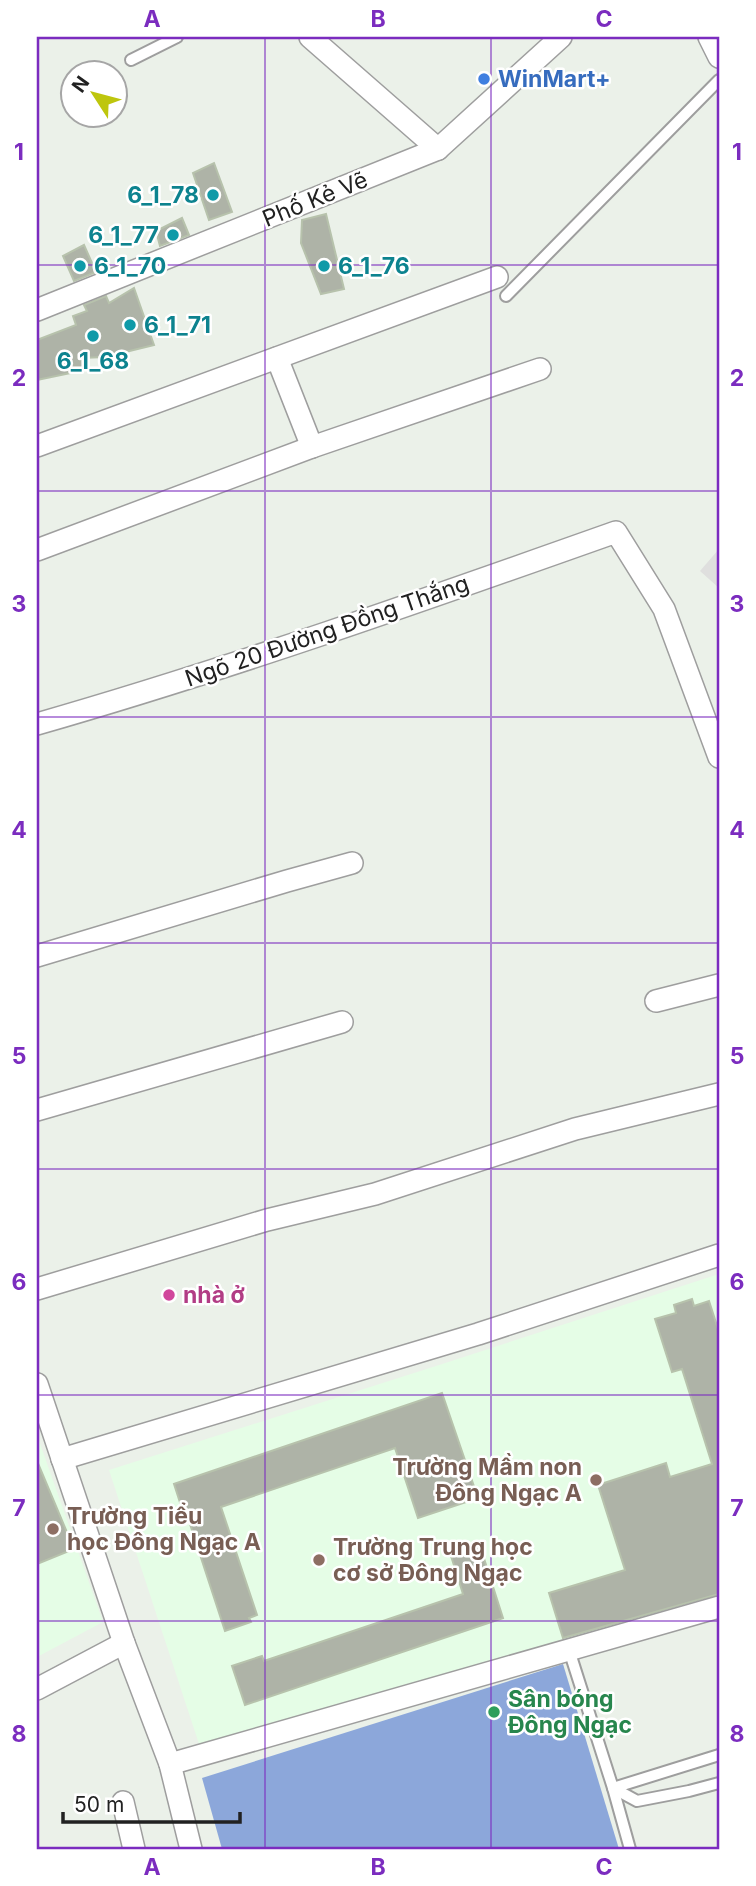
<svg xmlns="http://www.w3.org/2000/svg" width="756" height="1886" font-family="Inter,sans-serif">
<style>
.residential{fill:#dfdfde}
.education{fill:#e5fde6}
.pitch{fill:#8ca7da}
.building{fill:#aeb3a7;stroke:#b7c2ac;stroke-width:2}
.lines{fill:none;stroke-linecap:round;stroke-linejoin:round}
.lane-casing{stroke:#9e9e9e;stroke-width:14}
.street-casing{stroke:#9e9e9e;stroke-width:24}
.lane{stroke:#fff;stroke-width:10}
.street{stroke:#fff;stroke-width:21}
.grid{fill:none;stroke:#7b2cbf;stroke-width:2;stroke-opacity:0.55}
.shop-dot{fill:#3f7fe0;stroke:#fff;stroke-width:2.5}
.culture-dot{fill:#0f9aa8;stroke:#fff;stroke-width:2.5}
.hotel-dot{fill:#d1479c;stroke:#fff;stroke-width:2.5}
.education-dot{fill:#8d6e63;stroke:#fff;stroke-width:2.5}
.leisure-dot{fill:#2e9e5b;stroke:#fff;stroke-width:2.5}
.labels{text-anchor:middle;stroke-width:5;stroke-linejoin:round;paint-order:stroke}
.shop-label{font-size:23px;font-weight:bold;fill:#366cbe;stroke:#fff;text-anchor:start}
.culture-label{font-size:23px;font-weight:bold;fill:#0d838f;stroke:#fff;text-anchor:start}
.street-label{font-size:23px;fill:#212121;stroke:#fff}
.hotel-label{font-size:23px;font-weight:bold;fill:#b23c85;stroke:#fff;text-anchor:start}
.education-label{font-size:23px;font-weight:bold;fill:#785e54;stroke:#fff;text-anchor:start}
.leisure-label{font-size:23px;font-weight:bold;fill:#27864d;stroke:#fff;text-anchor:start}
.neatline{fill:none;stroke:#7b2cbf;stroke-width:2.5}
.grid-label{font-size:23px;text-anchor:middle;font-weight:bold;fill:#7b2cbf}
</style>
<rect width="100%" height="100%" fill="#ebf1e9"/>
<polygon class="residential" points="719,549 719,588 700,571"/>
<g class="education">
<polygon points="719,1274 719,1594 564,1642 529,1650 199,1744 109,1470 436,1366"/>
<polygon points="37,1435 103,1622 37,1657"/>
</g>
<polygon class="pitch" points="563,1664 619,1849 222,1849 202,1778"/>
<g class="building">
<polygon points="214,163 232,212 209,220 193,173"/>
<polygon points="326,214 344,289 321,294 301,243 302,220"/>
<polygon points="182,218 189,235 160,246 156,231"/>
<polygon points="84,245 96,272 74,281 63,256"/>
<polygon points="134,288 154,345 105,357 81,358 85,370 37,380 37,340 76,325 73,316 87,311 84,305 106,296 109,303"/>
<polygon points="692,1299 694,1306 709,1301 719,1332 719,1594 563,1638 549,1593 625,1570 598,1485 666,1463 670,1477 712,1464 682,1369 672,1372 655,1319 676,1313 674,1305"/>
<polygon points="442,1393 478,1498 418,1518 395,1448 221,1507 257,1615 249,1618 251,1622 225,1631 189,1521 186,1521 174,1484"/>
<polygon points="37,1461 74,1549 37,1564"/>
<polygon points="480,1546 503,1618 245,1705 232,1666 262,1656 264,1661 463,1594 451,1556"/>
</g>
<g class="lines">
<g class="lane-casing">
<g id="lane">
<polyline points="131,60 177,37"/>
<polyline points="506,296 719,80"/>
<polyline points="569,1650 613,1788 637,1801 689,1791 719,1783"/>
<polyline points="630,1849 613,1788 719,1755"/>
</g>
</g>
<g class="street-casing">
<g id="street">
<polyline points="310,37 438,149"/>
<polyline points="709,37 719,57"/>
<polyline points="37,310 438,149 561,37"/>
<polyline points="277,358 312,447"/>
<polyline points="37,446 497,277"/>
<polyline points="37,550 312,447 540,369"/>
<path d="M37,724C232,668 424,600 616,532L664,609L719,757"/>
<polyline points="37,956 287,881 352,863"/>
<polyline points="656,1001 719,985"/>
<polyline points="37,1110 342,1022"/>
<polyline points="37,1289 267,1220 375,1194 575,1129 719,1094"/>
<polyline points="37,1384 124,1643 170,1764 191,1849"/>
<polyline points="62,1459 478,1334 719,1255"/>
<polyline points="37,1689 124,1643"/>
<polyline points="170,1764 719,1607"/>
<polyline points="123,1802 134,1849"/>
</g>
</g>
<use href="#lane" class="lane"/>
<use href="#street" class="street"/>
</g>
<path class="grid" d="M265,37V1849M491,37V1849M37,265H719M37,491H719M37,717H719M37,943H719M37,1169H719M37,1395H719M37,1621H719"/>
<circle class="shop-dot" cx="484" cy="79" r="7"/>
<g class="culture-dot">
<circle cx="213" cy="195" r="7"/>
<circle cx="173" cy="235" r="7"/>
<circle cx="80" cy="266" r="7"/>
<circle cx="324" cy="266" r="7"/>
<circle cx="130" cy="325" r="7"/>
<circle cx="93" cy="336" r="7"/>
</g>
<circle class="hotel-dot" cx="169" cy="1295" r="7"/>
<g class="education-dot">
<circle cx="596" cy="1480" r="7"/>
<circle cx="53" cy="1529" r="7"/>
<circle cx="319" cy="1560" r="7"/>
</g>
<circle class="leisure-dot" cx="494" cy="1712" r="7"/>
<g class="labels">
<g class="shop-label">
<text x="498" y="87">WinMart+</text>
</g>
<g class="culture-label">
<text x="199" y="203" text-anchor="end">6_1_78</text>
<text x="159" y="243" text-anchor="end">6_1_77</text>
<text x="94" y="274">6_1_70</text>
<text x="338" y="274">6_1_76</text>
<text x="144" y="333">6_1_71</text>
<text x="93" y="369" text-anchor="middle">6_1_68</text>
</g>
<g class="street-label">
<text transform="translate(315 199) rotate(-22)" y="8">Phố Kẻ Vẽ</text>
<text transform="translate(327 631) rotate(-19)" y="8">Ngõ 20 Đường Đồng Thắng</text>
</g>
<g class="hotel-label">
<text x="183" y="1303">nhà ở</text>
</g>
<g class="education-label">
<text x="582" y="1475" text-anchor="end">Trường Mầm non<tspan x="582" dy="26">Đông Ngạc A</tspan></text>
<text x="67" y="1524">Trường Tiểu<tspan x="67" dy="26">học Đông Ngạc A</tspan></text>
<text x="333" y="1555">Trường Trung học<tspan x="333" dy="26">cơ sở Đông Ngạc</tspan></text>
</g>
<g class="leisure-label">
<text x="508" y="1707">Sân bóng<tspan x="508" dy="26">Đông Ngạc</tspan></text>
</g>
</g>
<rect width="756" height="1886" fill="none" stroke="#ffffff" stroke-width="77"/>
<g transform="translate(94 94) rotate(306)"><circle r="33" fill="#ffffff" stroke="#a6a6a6" stroke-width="2"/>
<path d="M0-5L12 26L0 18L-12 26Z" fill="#bec60d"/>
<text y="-10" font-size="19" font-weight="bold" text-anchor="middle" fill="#212121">N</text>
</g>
<path d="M63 1812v10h177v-10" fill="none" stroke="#212121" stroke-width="3.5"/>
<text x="74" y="1812" font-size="21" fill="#212121" stroke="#ffffff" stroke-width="5" paint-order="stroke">50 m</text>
<rect x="38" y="38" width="680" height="1810" class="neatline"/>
<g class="grid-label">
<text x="152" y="27">A</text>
<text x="378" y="27">B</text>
<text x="604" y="27">C</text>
<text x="19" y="160">1</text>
<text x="737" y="160">1</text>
<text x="19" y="386">2</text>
<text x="737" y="386">2</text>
<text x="19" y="612">3</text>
<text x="737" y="612">3</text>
<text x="19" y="838">4</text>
<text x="737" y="838">4</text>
<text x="19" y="1064">5</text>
<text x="737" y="1064">5</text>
<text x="19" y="1290">6</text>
<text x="737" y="1290">6</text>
<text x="19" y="1516">7</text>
<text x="737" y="1516">7</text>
<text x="19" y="1742">8</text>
<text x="737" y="1742">8</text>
<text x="152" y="1875">A</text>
<text x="378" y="1875">B</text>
<text x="604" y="1875">C</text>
</g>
</svg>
